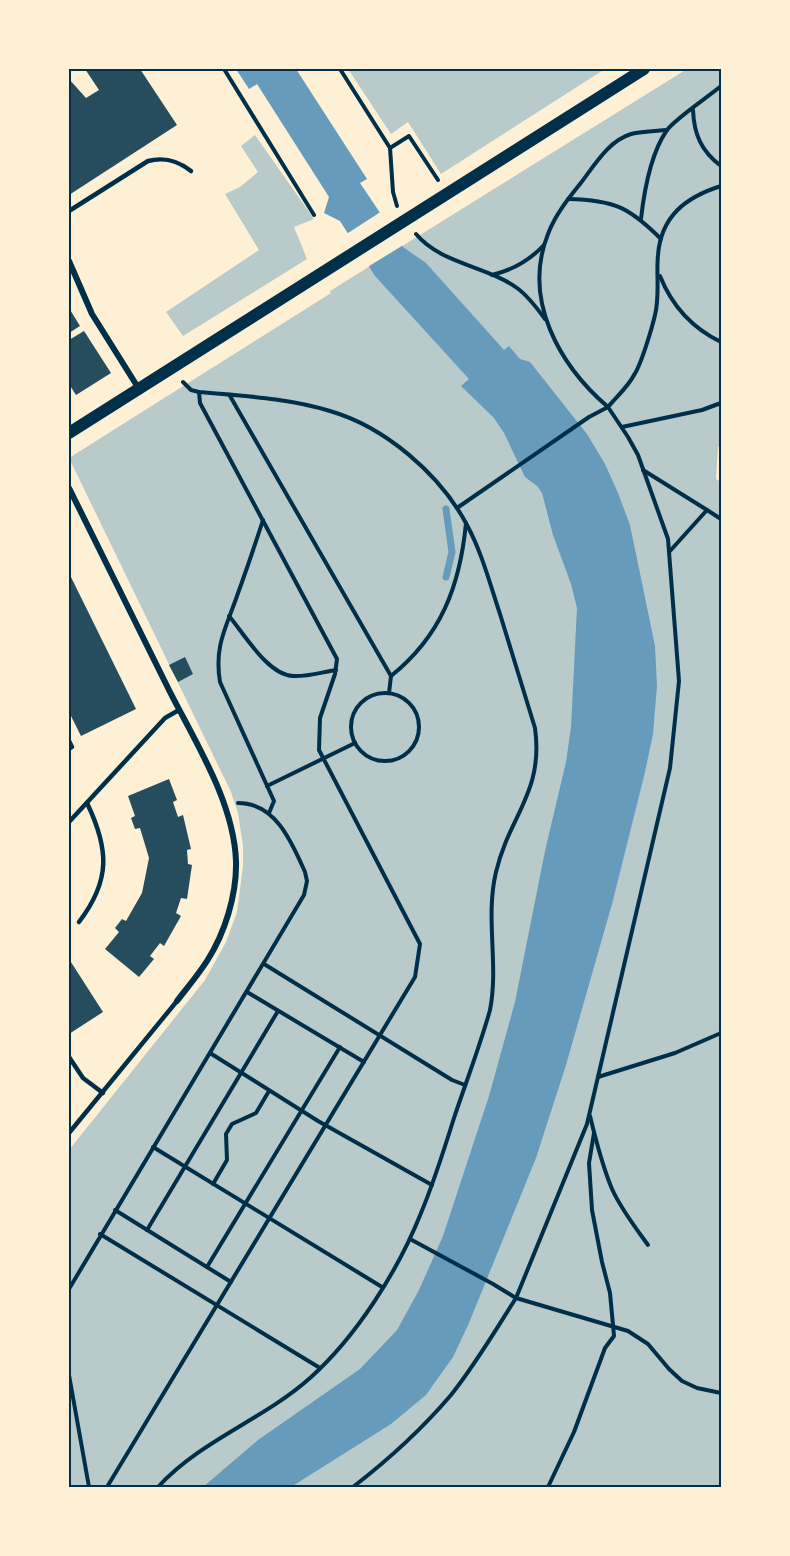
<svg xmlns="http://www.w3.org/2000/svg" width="790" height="1556" font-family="Cabin,sans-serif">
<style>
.green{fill:#b9caca}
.water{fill:#669bbc}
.pier{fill:#fdf0d5}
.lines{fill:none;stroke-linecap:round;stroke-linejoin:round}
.stream{stroke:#669bbc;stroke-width:7}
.building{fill:#264d5e}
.path{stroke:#003049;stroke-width:4}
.service{stroke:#003049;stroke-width:4.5}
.minor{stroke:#003049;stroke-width:6}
.secondary{stroke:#003049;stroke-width:12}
.neatline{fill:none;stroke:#003049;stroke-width:2}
</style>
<rect width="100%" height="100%" fill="#fdf0d5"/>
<g class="green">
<polygon points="348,69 605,69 441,174 408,122 391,134"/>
<polygon points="687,69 721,69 721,444 718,447 716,479 721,482 721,1487 69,1487 69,1150 205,980 226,942 237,912 243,866 243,846 238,813 231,792 69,458 331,293 330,291"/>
<polygon points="255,135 314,219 294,227 307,259 183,336 166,312 259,250 225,194 240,187 258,172 241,146"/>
</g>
<polygon class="water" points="236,69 296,69 367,179 360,183 403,247 426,263 504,350 509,346 520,359 530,362 587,434 605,464 618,493 630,525 655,646 657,686 653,734 645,772 612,904 566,1065 536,1158 469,1323 453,1357 426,1395 391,1424 291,1487 203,1487 258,1440 360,1369 397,1330 419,1290 443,1236 489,1096 515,1002 545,851 566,762 571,727 577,608 571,584 553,535 542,493 537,486 525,477 504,433 494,418 461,386 469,379 375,276 340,221 324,213 329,197 257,84 249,89"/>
<polygon class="pier" points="382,211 405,244 366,268 345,235"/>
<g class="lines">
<polyline class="stream" points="446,509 452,552 446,577"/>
</g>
<g class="building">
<polygon points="85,69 140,69 177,125 69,195 69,79 86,98 99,90"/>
<polygon points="69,308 80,326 69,333"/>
<polygon points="84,331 111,373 76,395 69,384 69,340"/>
<polygon points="69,573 136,709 81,736 69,712"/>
<polygon points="185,657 193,674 178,682 169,665"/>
<polygon points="169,779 177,800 173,802 178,817 183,815 191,849 187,850 188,864 192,865 187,899 181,898 176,913 181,916 164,946 160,943 150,956 154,959 139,977 105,949 119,932 115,928 122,919 126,921 142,893 149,858 140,828 135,829 131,818 135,816 128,796"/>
<polygon points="69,959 103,1012 69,1034"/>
</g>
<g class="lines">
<g class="path">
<polyline points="224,69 314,215"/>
<polyline points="340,69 390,148 393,192 397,206"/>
<path d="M693,110C694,134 701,151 721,166"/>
<polyline points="390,148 409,136 438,180"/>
<path d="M568,199C614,200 629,207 661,239"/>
<path d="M641,219C644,192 651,153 667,130C676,118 708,97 721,86"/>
<path d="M416,234C441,264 487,266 517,288C528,296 537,308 545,319"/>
<path d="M492,275C513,270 529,261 544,245"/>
<path d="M660,276C672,306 692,328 721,342"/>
<polyline points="230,396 391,676 389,693"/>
<polyline points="622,427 702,410 721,403"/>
<polyline points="643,470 707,510 670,551"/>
<path d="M457,508L589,417L608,407C559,365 522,299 548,234C555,215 568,199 580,184C594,166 608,141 631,134C642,131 656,131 667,130"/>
<polyline points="707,510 721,519"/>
<path d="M263,520C255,545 246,571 237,596C226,628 214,646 220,682L274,801L269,813"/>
<path d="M229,616C245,635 268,675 293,676C307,677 322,672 336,670"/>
<path d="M391,676C441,636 460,586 466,523"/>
<circle cx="385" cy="727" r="34"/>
<polyline points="267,786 355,743"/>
<polyline points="264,964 452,1080 465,1085"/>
<polyline points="247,992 364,1062"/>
<polyline points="210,1053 318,1121 432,1185"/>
<polyline points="598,1077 675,1053 721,1033"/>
<path d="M590,1116C596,1141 602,1165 612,1189C621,1209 635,1227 648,1245"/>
<polyline points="153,1147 382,1287"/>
<polyline points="213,1184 227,1160 226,1134 232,1124 256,1113 269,1091"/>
<polyline points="115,1210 231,1282"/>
<polyline points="147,1230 278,1011"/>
<polyline points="100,1234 320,1368"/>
<path d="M410,1239L493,1284L516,1298L587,1124L670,768L679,681L668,539L638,455L628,437L608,407C616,397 628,387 634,375C641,365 652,328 655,315C660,295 656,275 658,255C661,216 686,197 721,186"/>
<polyline points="207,1267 340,1047"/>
<path d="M69,1289L304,895L307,881L305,872C292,843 276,803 238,803"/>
<polyline points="69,1375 89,1487"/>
<polyline points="107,1487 415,977 420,944 319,750 320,718 335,674 337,659 200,403 199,392"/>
<path d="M158,1487C201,1440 263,1420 310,1378C356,1337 398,1271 421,1213C434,1182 444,1150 454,1118C466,1082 480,1046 490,1010C499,964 485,918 496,872C509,816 544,792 535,728C523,690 512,652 500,614C490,584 482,553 467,525C440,474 385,427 330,411C288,398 243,396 199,392L191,390L183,382"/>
<path d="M353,1487C388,1460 422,1429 451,1395C475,1365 495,1331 516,1298L628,1331L648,1344L669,1369L682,1381L697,1388L721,1393"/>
<polyline points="548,1487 574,1432 605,1348 614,1336 610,1293 602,1262 592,1210 589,1163 594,1133"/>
</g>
<g class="service">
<path d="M69,211L148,161C164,157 177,160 191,171"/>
<polyline points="69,741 72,747 69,749"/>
<polyline points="69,822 165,718 179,710"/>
<path d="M79,922C111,880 109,849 87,803"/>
<polyline points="69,1057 83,1078 103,1093"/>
<polyline points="69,1133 177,1001"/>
</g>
<g class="minor">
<polyline points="69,261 92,314 139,389"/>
<path d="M69,488C103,556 137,624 170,692C196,743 234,803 236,861C237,894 225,933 207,961C198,975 187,988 177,1001"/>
</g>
<polyline class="secondary" points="69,433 644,69"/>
</g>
<rect width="790" height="1556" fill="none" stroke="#fdf0d5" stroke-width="141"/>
<rect x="70" y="70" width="650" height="1416" class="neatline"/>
</svg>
